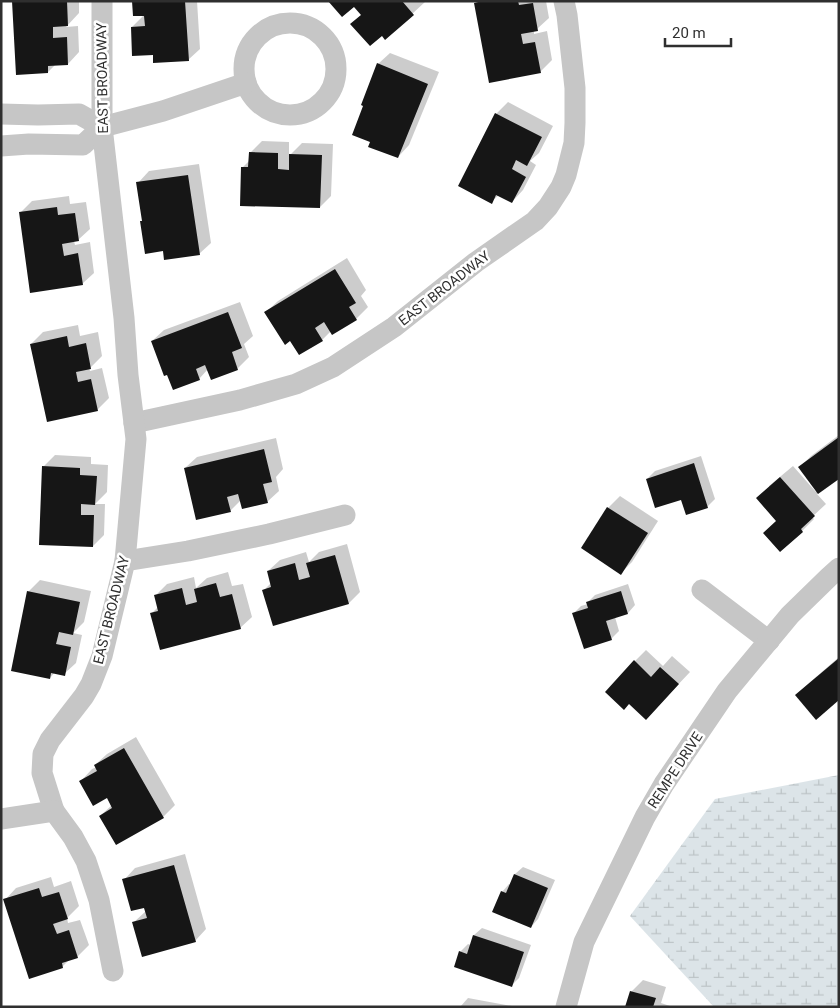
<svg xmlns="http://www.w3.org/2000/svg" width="840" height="1008" font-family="Roboto,sans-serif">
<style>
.wetland{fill:url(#wetland-marsh)}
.shadow{fill:#0003}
.building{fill:#161616}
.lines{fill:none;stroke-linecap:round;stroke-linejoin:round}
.street{stroke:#c6c6c6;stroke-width:21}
.labels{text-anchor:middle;stroke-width:5;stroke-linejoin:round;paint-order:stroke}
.street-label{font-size:14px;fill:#2f2f2f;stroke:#fff}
</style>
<defs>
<pattern id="wetland-marsh" width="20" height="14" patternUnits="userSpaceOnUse" patternTransform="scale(1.25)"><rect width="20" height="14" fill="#dce4e8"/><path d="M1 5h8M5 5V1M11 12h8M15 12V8" fill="none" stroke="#bdc4c7"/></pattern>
</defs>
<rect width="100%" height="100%" fill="#fff"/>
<polygon class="wetland" points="839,775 839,1007 714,1007 630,916 715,799"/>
<g class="shadow">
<polygon points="13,1 79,1 79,13 66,27 78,26 79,52 68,64 55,65 48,72"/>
<polygon points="133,1 197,1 200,49 188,60 132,27 145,14"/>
<polygon points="329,1 424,1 425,2 385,39 382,34 352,24 362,14 354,5"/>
<polygon points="478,1 546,1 549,18 537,29 534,30 534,34 547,31 552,60 540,72 476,3"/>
<polygon points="390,53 439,72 409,145 398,157 378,64"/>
<polygon points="508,102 553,126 539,153 530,161 536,165 523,190 512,202 499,195 491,202 496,114"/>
<polygon points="262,141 289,142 289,156 302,143 333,144 331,196 320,207 242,168 250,160 250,153"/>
<polygon points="199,164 211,243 199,254 164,250 143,220 138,183 149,171"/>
<polygon points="69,196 70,204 86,202 90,229 78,240 74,241 75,245 90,242 94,273 82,284 20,213 32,201"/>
<polygon points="347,258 366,290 361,296 368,307 356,319 331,331 322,340 299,354 290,340 266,312 278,301"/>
<polygon points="240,302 253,336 244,344 249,357 237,369 208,369 199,379 152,341 164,330"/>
<polygon points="78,325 80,336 98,332 102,356 91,367 89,368 90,371 102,368 109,398 97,410 31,344 43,332"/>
<polygon points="839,435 839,478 817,494 826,504 812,517 814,519 802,531 777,520 769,486 793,466 816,492 817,491 800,467 811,456"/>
<polygon points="276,438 283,469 276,477 279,491 267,502 241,500 230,511 185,468 197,457"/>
<polygon points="55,455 91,457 91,464 108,465 107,492 95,504 105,504 104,535 93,546 43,467"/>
<polygon points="701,456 715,499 707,507 682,498 647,479 655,471"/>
<polygon points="620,496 658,521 632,562 621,573 608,508"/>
<polygon points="347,544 360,592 349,603 273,624 264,590 271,583 268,571 280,560 306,552 309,562 319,552"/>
<polygon points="228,572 232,586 243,584 252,617 240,628 152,613 158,607 155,596 167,584 194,577 196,588 207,578"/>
<polygon points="40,580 91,591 84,622 73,633 82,635 76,663 64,674 55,672 50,678 28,592"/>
<polygon points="628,584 635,605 628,613 615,617 619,631 611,639 573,614 581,606 588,604 588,602 595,595"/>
<polygon points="646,650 663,666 672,656 690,672 657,707 635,661"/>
<polygon points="839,657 839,699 796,695 808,684"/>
<polygon points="136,737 175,805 163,817 100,816 112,805 107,797 81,781 92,769 97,767 95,765 107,754"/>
<polygon points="185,854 206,929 195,941 133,923 146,911 124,880 135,868"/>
<polygon points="523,867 555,880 538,919 531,927 502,892 509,884 511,885 515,874"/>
<polygon points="51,877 54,887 71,881 79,906 67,918 68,923 80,920 89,945 77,957 70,959 62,967 5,900 16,888"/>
<polygon points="482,928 531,945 519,978 511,986 460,952 468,944 471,945 474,935"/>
<polygon points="643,980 666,987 661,1003 673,1007 627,1007 631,992"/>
<polygon points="468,998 512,1006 512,1007 460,1007"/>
</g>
<g class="building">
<polygon points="12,1 67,1 68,26 53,27 53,38 67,37 68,65 48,66 48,73 16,75"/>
<polygon points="132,1 185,1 189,61 153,63 153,55 132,56 131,27 145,26 144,16 133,16"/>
<polygon points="328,1 402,1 414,15 385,40 382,36 370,46 350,24 361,15 354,7 342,17"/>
<polygon points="483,1 518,1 519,5 533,3 538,31 521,34 523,44 535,42 541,73 489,83 474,3"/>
<polygon points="377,63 428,84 398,158 368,147 370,142 352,135 363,106 361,105"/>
<polygon points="495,113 542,137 527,166 516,160 512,169 526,177 512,203 496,195 492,204 458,186"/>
<polygon points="249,152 278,153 278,169 289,170 289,154 322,155 320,208 240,206 241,167 248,167"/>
<polygon points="188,175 200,255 164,260 163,251 145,254 140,221 142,221 136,182"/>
<polygon points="57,207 58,215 75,213 79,241 62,244 64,256 78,253 83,285 30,293 19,212"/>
<polygon points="335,269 356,303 349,307 357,320 332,335 324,322 315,328 323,341 299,355 290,341 285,345 264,312"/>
<polygon points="228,312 242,348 232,352 238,370 211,380 205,365 196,369 200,380 173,390 167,375 164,376 151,341"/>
<polygon points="67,336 69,347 86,343 91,369 76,372 78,382 91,379 98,411 47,422 30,344"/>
<polygon points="839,437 839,479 818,494 798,467"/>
<polygon points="264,449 272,482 263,484 268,503 242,509 238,494 227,497 231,512 196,520 184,468"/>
<polygon points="694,463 708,508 686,515 681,500 655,508 646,479"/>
<polygon points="42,466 80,468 80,475 97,476 95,505 81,504 81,515 94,515 93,547 39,545"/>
<polygon points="780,477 815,516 801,529 803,532 780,552 763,533 776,521 756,498"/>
<polygon points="607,507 648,533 621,575 581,548"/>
<polygon points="335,555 349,604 273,626 262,590 271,587 267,571 295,563 299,580 310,577 306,563"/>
<polygon points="216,583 220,597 232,594 241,629 160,650 150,613 158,611 154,595 182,588 186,605 197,602 194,589"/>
<polygon points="27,591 80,602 73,635 59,632 56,644 71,647 65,676 51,673 50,679 11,671"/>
<polygon points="621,591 628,614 606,621 612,640 584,649 572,613 588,608 586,602"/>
<polygon points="839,658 839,700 816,720 795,695"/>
<polygon points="634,660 651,677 660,667 679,684 646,720 629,704 624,710 605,692"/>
<polygon points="124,748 164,818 116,845 99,816 112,808 107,798 93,806 79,781 97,771 94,765"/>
<polygon points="174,865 196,942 142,957 132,922 147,918 144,908 131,911 122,879"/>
<polygon points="514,874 548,888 531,928 492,912 501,891 506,893"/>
<polygon points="39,888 42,897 59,892 68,919 53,924 57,934 69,930 78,958 62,963 63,968 29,979 3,899"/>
<polygon points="473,935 524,952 512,987 454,967 459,951 467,954"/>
<polygon points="630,991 656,998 653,1007 625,1007"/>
</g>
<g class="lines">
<g class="street">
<circle cx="290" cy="69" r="46"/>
<polyline points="1,114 38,115 79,114 102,127"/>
<polyline points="1,146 29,144 83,145 102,127 163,111 246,83"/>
<polyline points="134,423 240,400 296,384 333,367 394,327 476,262 535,221 548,207 561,187 566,175 574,143 575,123 575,88 567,15 564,1"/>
<polyline points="125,561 188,551 269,534 345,515"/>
<polyline points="702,590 769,641"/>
<polyline points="54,811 42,773 43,754 50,740 84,696 91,684 102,656 125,561 136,439 128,375 124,318 102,127 102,1"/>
<polyline points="1,819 54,811 73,837 86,861 99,900 113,971"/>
<polyline points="566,1007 584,942 645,817 664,784 727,691 790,615 829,577 839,568"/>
</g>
</g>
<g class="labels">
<g class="street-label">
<text transform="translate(102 78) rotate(-91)" y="5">EAST BROADWAY</text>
<text transform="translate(444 288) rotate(-38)" y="5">EAST BROADWAY</text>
<text transform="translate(111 610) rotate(-76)" y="5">EAST BROADWAY</text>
<text transform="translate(675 770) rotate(-57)" y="5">REMPE DRIVE</text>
</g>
</g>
<rect width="840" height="1008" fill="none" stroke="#2f2f2f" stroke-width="5"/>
<path d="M665 38v8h66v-8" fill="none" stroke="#2f2f2f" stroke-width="2.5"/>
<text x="672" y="38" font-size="15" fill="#2f2f2f" stroke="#ffffff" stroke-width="4" paint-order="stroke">20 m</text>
</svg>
